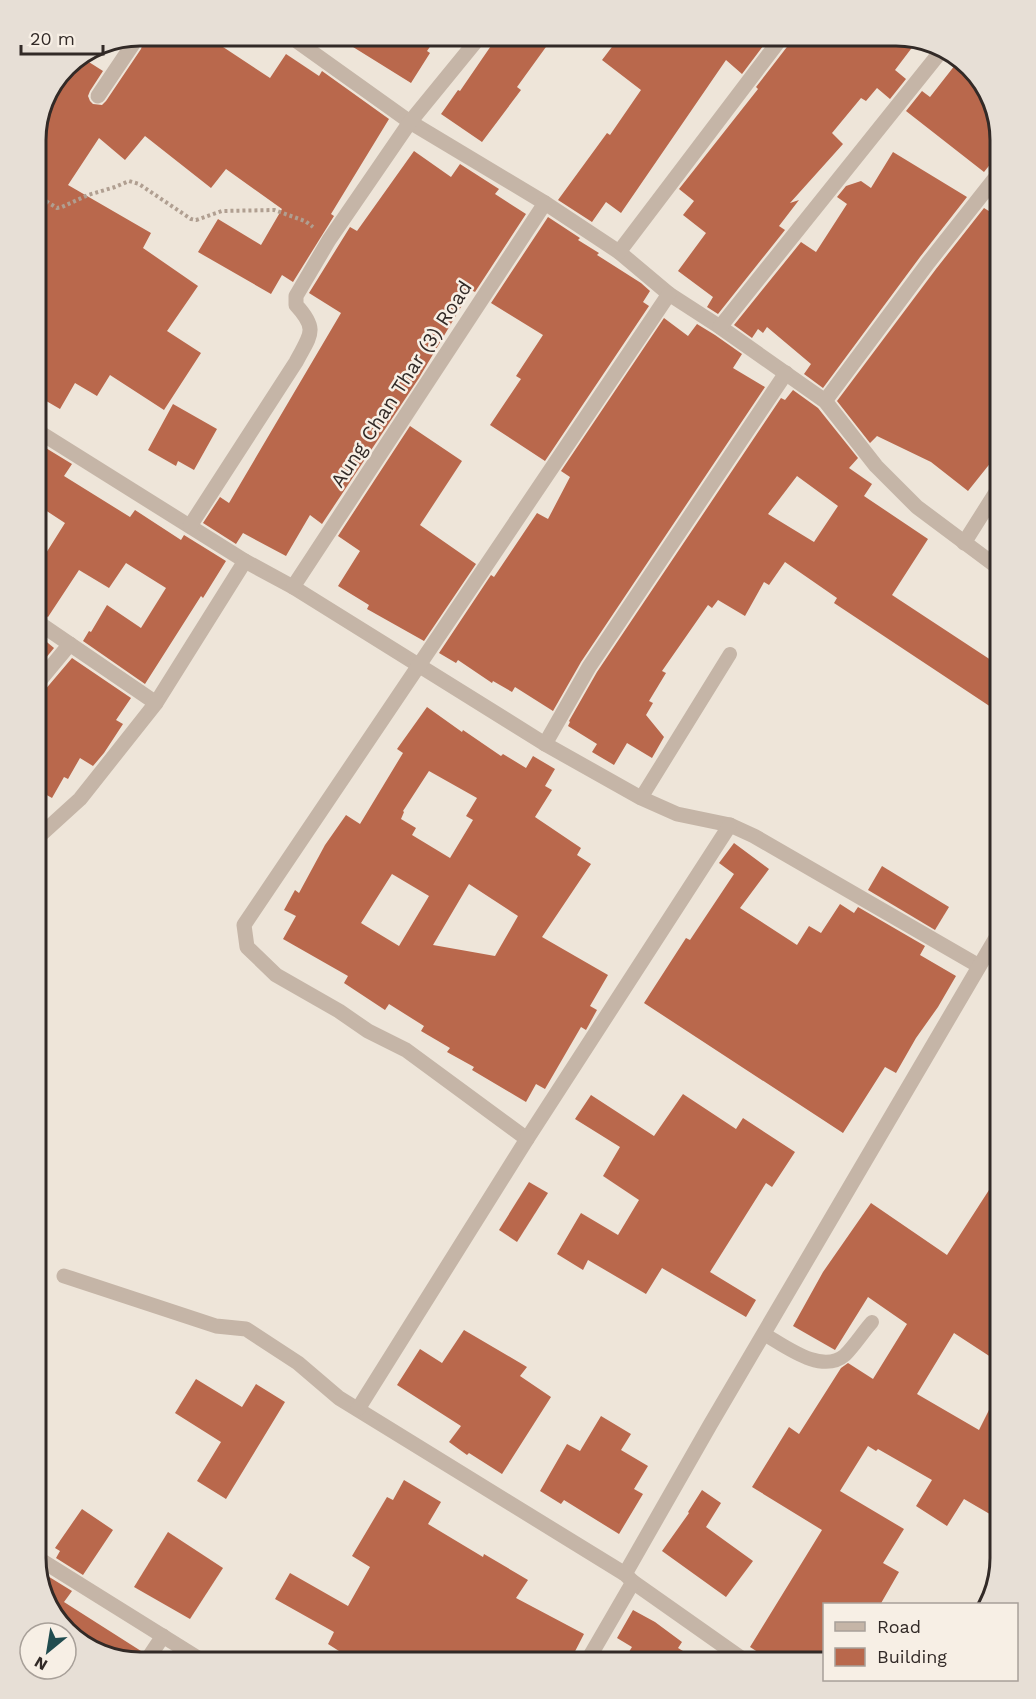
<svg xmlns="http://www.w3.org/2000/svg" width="1036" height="1699" font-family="'Work Sans',sans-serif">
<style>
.building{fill:#b9684c;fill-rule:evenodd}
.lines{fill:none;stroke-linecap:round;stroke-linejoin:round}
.path{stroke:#b09f91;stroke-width:4;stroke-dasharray:3 3;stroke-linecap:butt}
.service{stroke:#c5b5a7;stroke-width:14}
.minor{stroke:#c5b5a7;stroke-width:15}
.labels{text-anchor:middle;stroke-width:5;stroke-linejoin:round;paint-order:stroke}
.street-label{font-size:20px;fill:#322a27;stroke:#f7efe5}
.rim{fill:none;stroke:#322a27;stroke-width:3}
</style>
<rect width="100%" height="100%" fill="#eee5d9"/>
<g class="building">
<polygon points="902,36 917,41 895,70 906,79 890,99 877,88 866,101 861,98 832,133 843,144 790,203 799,200 779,226 785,230 718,314 707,307 713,297 678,271 706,233 683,215 694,201 679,189 758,89 756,87 790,43 792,37"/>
<polygon points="742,38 769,38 742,74 726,60 621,213 606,202 592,222 558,200 607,133 610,135 641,90 602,60 618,39"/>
<polygon points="495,40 551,40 517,87 521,90 482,142 441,114 458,90 460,91"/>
<polygon points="384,41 434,41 427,51 430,53 411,83 345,42"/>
<polygon points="143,43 217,43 270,78 286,54 319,76 322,71 389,119 331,214 334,216 293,282 282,275 271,294 198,252 218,219 261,245 282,209 226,169 211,188 145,136 125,160 99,138 68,185 151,233 143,248 198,286 167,331 201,353 164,410 110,375 97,396 75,383 60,409 36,395 36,201 47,184 36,176 36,134 67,66 81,57 103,71 90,91 88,96 90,101 93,104 102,105 106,101 141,49"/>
<polygon points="959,60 989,94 1000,141 1000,152 984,172 906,111 922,91 930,97"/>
<polygon points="414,151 451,177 460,164 499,189 495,194 526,214 475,292 471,290 419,378 322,524 310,515 286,556 243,533 236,544 203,523 220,497 229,503 341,313 309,293 350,227 357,231"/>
<polygon points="893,152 967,197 920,257 823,388 804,374 811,364 767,327 763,333 758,329 752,338 734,325 801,242 816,252 847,204 837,197 846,186 861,181 871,188"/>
<polygon points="984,208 1000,218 1000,451 968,491 931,462 877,436 870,443 837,401 936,269"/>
<polygon points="548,217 580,238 578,240 599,253 597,255 641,283 650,291 643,302 649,306 545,461 490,425 521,379 516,376 543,335 491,303"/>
<polygon points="664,318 688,336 697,324 715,335 742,354 733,368 765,387 581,662 553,711 515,687 512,692 493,681 492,683 458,660 456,663 439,653 491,575 494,577 537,513 548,519 570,477 561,471"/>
<path d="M793,390L818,408L858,458L849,468L872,484L864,496L928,539L892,595L1000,666V713L834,603L837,598L785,562L769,585L764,582L745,616L718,600L712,608L708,605L662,671L666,673L649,701L653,703L646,715L664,737L652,758L627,743L614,765L592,752L597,744L568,726L570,722L569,721L597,672L781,398L785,400ZM797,476L838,506L814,542L768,514Z"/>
<polygon points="173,404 217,429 194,470 178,461 176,466 148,450"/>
<polygon points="410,426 462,461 420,525 476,564 424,641 367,609 369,605 338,586 360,551 338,536"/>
<polygon points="36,442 72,464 64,476 130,517 135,510 181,540 184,535 226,561 203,598 201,596 145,684 83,641 89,631 91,632 107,605 141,628 166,588 126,563 109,588 79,570 48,617 36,611 36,569 65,523 36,504"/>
<polygon points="36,633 54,648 36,670"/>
<polygon points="72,658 131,698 116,720 123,724 104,753 93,766 80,758 68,779 64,777 52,798 36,789 36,695 44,691"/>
<path d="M427,707L462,732L463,730L501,756L503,754L526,768L533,756L555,769L545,786L552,790L535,817L581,848L577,855L591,864L542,937L608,975L590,1006L597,1010L586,1030L581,1027L545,1089L536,1084L526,1102L472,1070L474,1067L447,1052L450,1048L421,1031L424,1026L389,1004L385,1010L344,983L348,976L283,939L296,916L284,910L295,890L299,893L325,845L346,815L360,824L403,753L397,749ZM429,771L477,798L466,816L473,820L450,858L412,835L416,828L401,819L404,812L403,811ZM392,874L429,896L399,946L361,923ZM469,884L518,916L495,956L433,945Z"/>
<polygon points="734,843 769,869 740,908 797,945 809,926 821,933 840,904 854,913 858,907 925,946 920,955 956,976 938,1007 916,1038 896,1073 885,1067 843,1133 644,1003 686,938 690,940 734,874 719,863"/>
<polygon points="882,866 949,907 935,930 868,890"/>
<polygon points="683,1094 736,1129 743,1118 795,1152 772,1187 766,1183 710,1272 756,1300 746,1317 662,1268 646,1294 588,1260 583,1270 557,1254 581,1213 618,1235 639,1200 603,1176 620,1147 575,1119 591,1095 654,1136"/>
<polygon points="1000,1173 1000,1363 954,1333 917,1394 979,1430 1000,1388 1000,1520 964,1499 947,1526 916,1506 932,1480 878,1449 876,1451 868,1446 840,1491 904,1529 883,1563 899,1572 880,1605 825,1605 825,1663 775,1663 750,1647 822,1530 752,1487 789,1427 799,1434 841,1368 848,1363 873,1379 907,1324 868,1297 835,1350 793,1326 823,1272 871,1203 947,1255"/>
<polygon points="529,1182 548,1193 517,1242 499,1230"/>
<polygon points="464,1330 527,1367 520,1376 551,1397 502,1474 469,1453 467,1455 449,1442 461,1426 397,1385 420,1349 442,1363"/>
<polygon points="196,1379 242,1407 256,1384 285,1402 226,1499 197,1481 221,1442 175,1413"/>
<polygon points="601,1416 631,1434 621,1450 648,1466 634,1489 643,1494 619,1534 564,1500 561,1504 540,1491 567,1444 580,1451"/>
<polygon points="404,1480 441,1502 428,1524 483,1557 484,1554 528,1580 516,1598 584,1634 569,1663 332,1663 339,1651 328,1644 334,1632 275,1599 290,1573 348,1606 370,1567 352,1556 387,1497 393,1500"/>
<polygon points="702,1490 721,1503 706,1527 753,1561 726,1597 662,1551 689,1513 688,1512"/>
<polygon points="82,1509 113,1530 83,1575 56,1558 60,1551 55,1548"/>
<polygon points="168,1532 223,1568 190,1619 134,1587"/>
<polygon points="46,1575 72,1591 64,1602 141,1651 135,1663 83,1646 47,1605 42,1582"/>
<polygon points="633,1610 655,1622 682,1642 678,1648 703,1663 622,1663 632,1647 617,1638"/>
</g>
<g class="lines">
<g class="path">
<polyline points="36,195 57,208 62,207 88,195 115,187 129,181 139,184 191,219 196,220 222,211 274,210 305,221 313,227"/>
<polyline points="36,1268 46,1271"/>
</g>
<g class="service">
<polyline points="641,798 730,654"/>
<path d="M764,1334C785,1346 822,1375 845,1355C855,1345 863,1332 872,1322"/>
</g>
<g class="minor">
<polyline points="298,42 410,122 545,203 619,252 669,294 720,327 825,401 876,466 917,507 1000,569"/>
<polyline points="98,96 133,44"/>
<polyline points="619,252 782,37"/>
<polyline points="720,327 942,50"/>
<polyline points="825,401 928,263 1000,172"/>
<polyline points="36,430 245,561 293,587 545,744 641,798 677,814 730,825 754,836 979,966"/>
<path d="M190,526L296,362C310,335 319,330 296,305V296L329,240L410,122L477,40"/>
<polyline points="964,543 1000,486"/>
<polyline points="293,587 545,203"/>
<polyline points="36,621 156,703"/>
<polyline points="36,685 70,644"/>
<polyline points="545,744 589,667 786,373"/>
<polyline points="36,839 80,799 156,703 245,561"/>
<polyline points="527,1139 406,1050 368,1031 339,1011 276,975 247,947 244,925 669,294"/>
<polyline points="64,1276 216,1326 246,1329 298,1363 339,1398 625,1574 633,1582 748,1663"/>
<polyline points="358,1409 527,1139 730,825"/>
<polyline points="36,1557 206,1663"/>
<polyline points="625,1574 710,1425 1000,931"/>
<polyline points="145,1663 163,1636"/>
<polyline points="586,1663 633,1582"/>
</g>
</g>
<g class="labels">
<g class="street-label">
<text transform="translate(401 384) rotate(-57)" y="7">Aung Chan Thar (3) Road</text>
</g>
</g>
<path d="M0 0H1036V1699H0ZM140 46H896A94 94 0 0 1 990 140V1558A94 94 0 0 1 896 1652H140A94 94 0 0 1 46 1558V140A94 94 0 0 1 140 46Z" fill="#e7dfd6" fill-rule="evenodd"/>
<path class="rim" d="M140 46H896A94 94 0 0 1 990 140V1558A94 94 0 0 1 896 1652H140A94 94 0 0 1 46 1558V140A94 94 0 0 1 140 46Z"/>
<rect x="823" y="1603" width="195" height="78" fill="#f7efe5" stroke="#a8a099" stroke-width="1.5"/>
<rect x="835" y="1622" width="30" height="9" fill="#c5b5a7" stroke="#a8a099" stroke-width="1.5"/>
<text x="877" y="1633" font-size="18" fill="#322a27">Road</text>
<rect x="835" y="1648" width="30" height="18" fill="#b9684c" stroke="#a8a099" stroke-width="1.5"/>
<text x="877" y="1663" font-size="18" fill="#322a27">Building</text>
<g transform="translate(48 1651) rotate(210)"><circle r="28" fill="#f7efe5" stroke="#a8a099" stroke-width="1.5"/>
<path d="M0-4.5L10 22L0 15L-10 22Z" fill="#214c4f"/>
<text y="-9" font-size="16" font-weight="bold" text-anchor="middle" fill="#322a27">N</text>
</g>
<path d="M21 45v9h82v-9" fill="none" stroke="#322a27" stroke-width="3"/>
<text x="30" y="45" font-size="18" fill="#322a27" stroke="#f7efe5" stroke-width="4.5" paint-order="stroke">20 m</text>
</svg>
